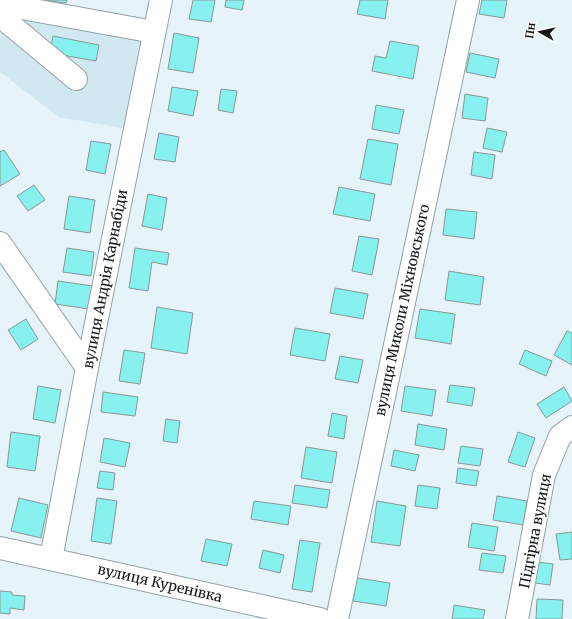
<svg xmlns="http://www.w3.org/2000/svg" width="572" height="619" font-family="Merriweather,serif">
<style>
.built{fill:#d2e8f0}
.building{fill:#87f1f0;stroke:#899796}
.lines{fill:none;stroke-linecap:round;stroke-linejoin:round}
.minor-casing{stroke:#94a1a6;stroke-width:24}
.minor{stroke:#fff;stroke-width:22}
.labels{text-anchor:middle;stroke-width:3.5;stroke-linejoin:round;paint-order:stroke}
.street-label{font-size:14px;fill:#111618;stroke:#fff}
</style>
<rect width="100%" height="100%" fill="#e6f4f9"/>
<polygon class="built" points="0,0 147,20 127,129 59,117 0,72"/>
<g class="building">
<polygon points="39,0 67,0 66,3"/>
<polygon points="193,0 215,0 211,22 189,19"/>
<polygon points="226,0 244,0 242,10 225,7"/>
<polygon points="360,0 388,0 385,19 357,14"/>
<polygon points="482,0 507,0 504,18 479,14"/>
<polygon points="174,33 199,38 193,73 168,69"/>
<polygon points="53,36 99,45 96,61 50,53"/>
<polygon points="390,41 419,46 413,79 372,71 375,56 386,58"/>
<polygon points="470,53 499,59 495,78 466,72"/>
<polygon points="172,87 198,91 193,116 168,111"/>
<polygon points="221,89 237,91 233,113 218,110"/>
<polygon points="465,94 488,98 485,121 462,118"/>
<polygon points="376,105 404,110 399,134 372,129"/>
<polygon points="487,128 507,132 502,152 483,148"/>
<polygon points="159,133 179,137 175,162 154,159"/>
<polygon points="368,139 398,144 391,185 360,179"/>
<polygon points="91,141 111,144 105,174 86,170"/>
<polygon points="4,150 20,174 0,186 0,152"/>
<polygon points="474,152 495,155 492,179 471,175"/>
<polygon points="34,185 45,200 28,211 17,196"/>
<polygon points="339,187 375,194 370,221 333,214"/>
<polygon points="148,194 167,198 162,230 142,226"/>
<polygon points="69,196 95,200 90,233 64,229"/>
<polygon points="446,209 477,212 474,239 443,235"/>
<polygon points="359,236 379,239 372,275 352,271"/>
<polygon points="67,248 94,252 91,276 63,272"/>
<polygon points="135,248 169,253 167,265 152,262 148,291 129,288"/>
<polygon points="449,271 484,277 480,305 445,300"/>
<polygon points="58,281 93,286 89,309 55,304"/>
<polygon points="335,288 368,294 363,319 330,313"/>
<polygon points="157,307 193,313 187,354 151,348"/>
<polygon points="420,309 455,314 451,344 415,338"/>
<polygon points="26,319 38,339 21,350 8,330"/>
<polygon points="295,328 330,334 325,361 290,355"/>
<polygon points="567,331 572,333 572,365 554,355"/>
<polygon points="124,350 145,353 140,384 119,381"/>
<polygon points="525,350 552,361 546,376 519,364"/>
<polygon points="340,356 363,360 358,383 335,379"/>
<polygon points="450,385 475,388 472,406 447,402"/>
<polygon points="38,386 61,390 55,423 33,419"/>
<polygon points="405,386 436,390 432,416 401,411"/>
<polygon points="564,387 572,401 546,418 537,404"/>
<polygon points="103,392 138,397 135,416 101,412"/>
<polygon points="332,413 347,416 344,439 328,436"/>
<polygon points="166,419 180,421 177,443 163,441"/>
<polygon points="418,424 447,429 444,450 415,445"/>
<polygon points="11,432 40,436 35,471 7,467"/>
<polygon points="518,432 535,438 525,467 508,462"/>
<polygon points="104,438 130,443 125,467 100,462"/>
<polygon points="461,446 483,449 480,466 458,463"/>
<polygon points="306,447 337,452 332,483 301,478"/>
<polygon points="394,450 419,455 415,471 391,466"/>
<polygon points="458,468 479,471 476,486 456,483"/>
<polygon points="100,471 115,473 113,490 97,488"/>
<polygon points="295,485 330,490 327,508 292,503"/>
<polygon points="418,485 440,488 437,509 415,506"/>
<polygon points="497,496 527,501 523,525 493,520"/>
<polygon points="19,498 48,505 41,538 11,531"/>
<polygon points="97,498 117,501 111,544 91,541"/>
<polygon points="254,501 291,506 288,525 251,519"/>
<polygon points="377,501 406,506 400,546 371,542"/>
<polygon points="472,523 498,527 494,551 468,547"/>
<polygon points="572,532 572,559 560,560 556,534"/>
<polygon points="206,539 232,544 227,566 201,561"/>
<polygon points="300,540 320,543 312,592 292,589"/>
<polygon points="263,550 284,555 280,573 259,568"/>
<polygon points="482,553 506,556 503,573 479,570"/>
<polygon points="538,562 553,564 550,585 535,583"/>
<polygon points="357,578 390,583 386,606 353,601"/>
<polygon points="0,591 12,592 12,595 25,596 24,610 10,608 10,614 0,613"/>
<polygon points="537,599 563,600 562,619 536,619"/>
<polygon points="454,605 485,610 483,619 452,619"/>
</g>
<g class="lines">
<g class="minor-casing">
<g id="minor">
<polyline points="0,4 154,32"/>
<polyline points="0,16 76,79"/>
<polyline points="0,243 87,368"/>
<polyline points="0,548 320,619"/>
<polyline points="51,559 87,368 161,0"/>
<polyline points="337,619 468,0"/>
<polyline points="517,619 544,475 560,436 572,427"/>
</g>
</g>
<use href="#minor" class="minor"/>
</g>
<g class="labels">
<g class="street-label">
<text transform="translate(105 279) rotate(-79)" y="5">вулиця Андрія Карнабіди</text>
<text transform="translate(402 310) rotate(-78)" y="5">вулиця Миколи Міхновського</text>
<text transform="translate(535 531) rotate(-79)" y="5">Підгірна вулиця</text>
<text transform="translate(160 583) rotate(13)" y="5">вулиця Куренівка</text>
</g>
</g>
<g transform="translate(540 32) rotate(278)" stroke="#ffffff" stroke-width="3" paint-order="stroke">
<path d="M0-3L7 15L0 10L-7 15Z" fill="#111618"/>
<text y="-6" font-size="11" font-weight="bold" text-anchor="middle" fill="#111618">Пн</text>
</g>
</svg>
